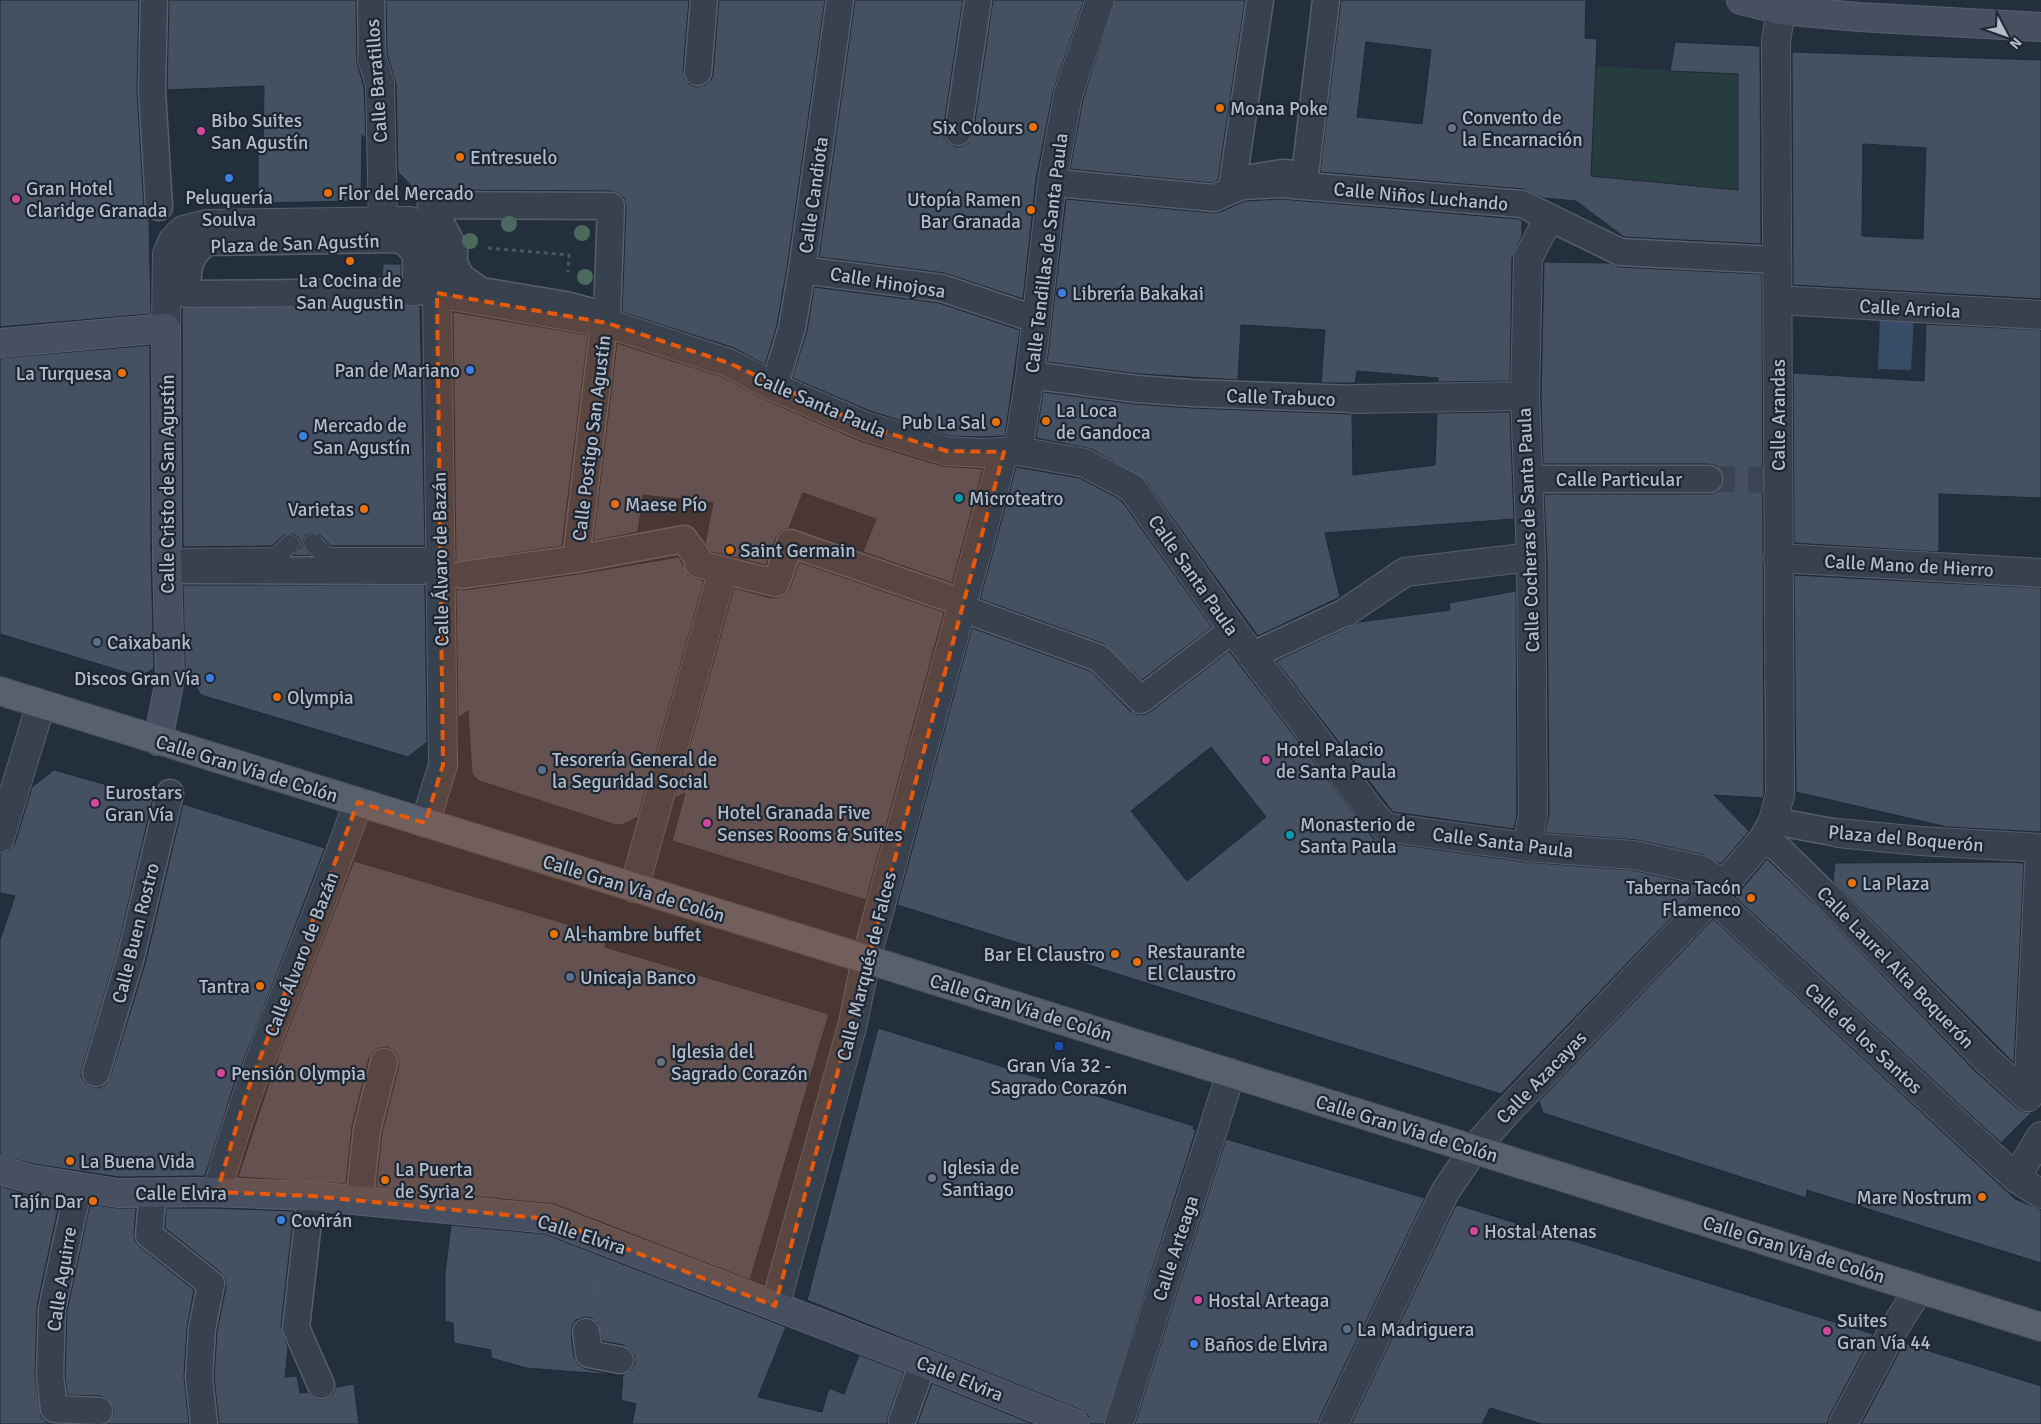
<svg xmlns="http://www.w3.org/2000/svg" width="2041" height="1424" font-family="Signika,sans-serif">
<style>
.green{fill:#263c3f}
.water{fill:#394c67}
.building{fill:#455162;stroke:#1f2835;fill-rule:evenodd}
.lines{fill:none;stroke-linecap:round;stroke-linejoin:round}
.pedestrian-tunnel{stroke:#3a4453;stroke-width:26;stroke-dasharray:26 13;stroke-linecap:butt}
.service-casing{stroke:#565f6c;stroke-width:20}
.pedestrian-casing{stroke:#565f6c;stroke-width:29}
.minor-casing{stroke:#565f6c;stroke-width:30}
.tertiary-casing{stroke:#565f6c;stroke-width:30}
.secondary-casing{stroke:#565f6c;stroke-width:30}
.primary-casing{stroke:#414a57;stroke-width:30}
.path{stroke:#44595c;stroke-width:3;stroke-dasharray:4 4;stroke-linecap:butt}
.service{stroke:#38414e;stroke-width:18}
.pedestrian{stroke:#38414e;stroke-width:26}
.minor{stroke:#38414e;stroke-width:28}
.tertiary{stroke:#38414e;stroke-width:28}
.secondary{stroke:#465061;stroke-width:28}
.primary{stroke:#56606e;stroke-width:28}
.tree{fill:#4b6a5d}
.marked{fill:#e8590c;fill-opacity:0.2;stroke:#e8590c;stroke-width:4;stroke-dasharray:10 6;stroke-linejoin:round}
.food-dot{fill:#e8710a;stroke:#1d2633;stroke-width:2}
.worship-dot{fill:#6b7280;stroke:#1d2633;stroke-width:2}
.hotel-dot{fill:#d1479c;stroke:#1d2633;stroke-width:2}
.shop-dot{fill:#3f7fe0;stroke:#1d2633;stroke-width:2}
.culture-dot{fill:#0f9aa8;stroke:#1d2633;stroke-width:2}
.service-dot{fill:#5c6f8a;stroke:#1d2633;stroke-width:2}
.transit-dot{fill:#1a4fb4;stroke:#1d2633;stroke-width:2}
.labels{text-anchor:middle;stroke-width:4.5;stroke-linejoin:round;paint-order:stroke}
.street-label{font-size:19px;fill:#b4bcc9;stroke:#1d2633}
.poi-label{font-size:19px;fill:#b4bcc9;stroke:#1d2633;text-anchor:start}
</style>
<rect width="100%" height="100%" fill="#242f3e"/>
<polygon class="green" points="1596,66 1738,74 1738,190 1591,176"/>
<polygon class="water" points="1880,317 1914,318 1911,370 1878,369"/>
<g class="building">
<polygon points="0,0 139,0 137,91 144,208 149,218 151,314 0,327"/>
<polygon points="169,0 356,0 357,63 364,87 366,139 362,135 361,201 258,203 258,153 263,152 264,86 167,90"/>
<polygon points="386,0 689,0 683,71 685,79 689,84 697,87 705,85 711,80 713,74 719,0 825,0 787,268 777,325 765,365 734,348 622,312 626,207 624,198 618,193 611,191 431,190 420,195 398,172 396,84 387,54"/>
<polygon points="855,0 963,0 943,130 944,137 948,143 956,147 963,146 969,142 973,134 993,0 1084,0 1053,92 1036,180 1023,299 944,273 819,257"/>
<polygon points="1115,0 1245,0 1218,180 1212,183 1070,169 1083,99"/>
<path d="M1341,0H1586L1585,38L1597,39L1591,176L1738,190V74L1670,71L1675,42L1760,46L1761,244L1624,237L1576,201L1543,198L1523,189L1320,172ZM1366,42L1431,50L1422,124L1357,117Z"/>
<path d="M1792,52L2041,60V299L1793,285ZM1863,144L1926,148L1923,239L1862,236Z"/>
<polygon points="1066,199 1213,213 1220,212 1245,201 1281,199 1518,219 1522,221 1522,236 1512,258 1510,381 1438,382 1438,378 1357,371 1355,383 1321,383 1325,330 1241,325 1238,380 1139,374 1047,362"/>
<polygon points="1544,262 1609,263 1619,267 1762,274 1764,793 1763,798 1714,795 1749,831 1721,864 1705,855 1637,840 1545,833 1549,814 1547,557 1544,494 1709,494 1716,492 1722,487 1724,479 1722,472 1717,466 1709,464 1543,464 1541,396"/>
<polygon points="383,264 401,264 401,277 382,277"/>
<polygon points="814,287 939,303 1020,330 1005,436 984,437 950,436 870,411 792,378 807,331"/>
<polygon points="420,306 425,546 331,546 320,535 311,533 306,535 303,541 303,546 311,556 293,555 300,548 300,542 298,537 293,534 283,536 272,546 183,547 182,308"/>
<polygon points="453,312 588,335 562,546 456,562"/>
<polygon points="1926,324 2041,330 2041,498 1939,494 1939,552 1794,543 1793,373 1924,381"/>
<polygon points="617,343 723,377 768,401 860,441 942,466 983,469 952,583 863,552 876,519 803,493 789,528 781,531 776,538 766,565 711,552 705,543 713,503 643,495 638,532 593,541"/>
<polygon points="150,345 151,558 154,668 141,677 0,634 0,358"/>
<polygon points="1043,392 1135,404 1191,408 1352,414 1353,475 1435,465 1437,413 1510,412 1514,519 1325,533 1340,597 1258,636 1144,479 1092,449 1036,438"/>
<polygon points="1016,467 1080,478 1121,500 1212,627 1142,680 1104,644 980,599"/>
<polygon points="679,557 688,575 704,581 638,817 624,824 616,825 479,781 472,774 468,711 458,718 456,589 464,590 578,574"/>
<polygon points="799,562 944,612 866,900 672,841 685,793 675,798 734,588 772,598 780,597 786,594 790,588"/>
<polygon points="1794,575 2041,588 2041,832 1947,827 1796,792"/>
<polygon points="183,585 425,585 427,742 408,757 201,695 185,670"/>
<polygon points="1516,591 1517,813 1514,829 1393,812 1276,661 1359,622 1450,610 1449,603"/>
<path d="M972,628L1091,671L1130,711L1137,714L1144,715L1150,712L1229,651L1362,824L1373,838L1382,842L1525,862L1632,870L1696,885L1700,888L1501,1094L897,905ZM1211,747L1266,817L1187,881L1131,811Z"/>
<polygon points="54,770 153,798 116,956 82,1069 81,1076 85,1083 92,1087 99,1088 106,1084 110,1077 145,964 183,804 325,848 233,1088 205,1176 119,1177 33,1164 0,1155 0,940 15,896 0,893 0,853 10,850 15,843 32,787"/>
<polygon points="1767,859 1814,904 1976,1072 2019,1110 2025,1112 2032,1112 2001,1143 1735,897"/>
<polygon points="354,861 608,936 605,947 829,1014 750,1280 554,1204 376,1187 382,1133 399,1065 398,1057 395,1052 387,1047 379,1048 374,1051 369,1058 352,1126 346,1184 238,1177 280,1050"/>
<polygon points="2006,862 2024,863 2014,1063 1833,881 1835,863"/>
<polygon points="1713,919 2015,1199 2041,1210 2041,1263 1807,1190 1806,1198 1543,1113 1539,1101"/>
<polygon points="878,1028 1194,1126 1193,1129 1196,1130 1104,1424 1090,1424 1088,1415 1081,1410 807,1300"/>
<polygon points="1226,1139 1425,1198 1320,1417 1319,1424 1135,1424"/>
<polygon points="0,1186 27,1194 60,1200 37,1306 35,1375 41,1417 46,1422 54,1424 0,1424"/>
<polygon points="90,1204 116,1208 136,1208 134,1234 135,1241 140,1247 194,1290 187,1328 184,1376 189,1424 106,1424 111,1419 114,1412 112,1405 107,1399 100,1396 67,1395 65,1374 67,1311"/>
<polygon points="1458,1205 1773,1303 1873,1334 1829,1417 1827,1424 1542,1424 1490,1408 1482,1424 1351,1424 1455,1207"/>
<polygon points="166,1208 211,1208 294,1211 281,1326 288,1348 285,1377 297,1376 300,1393 308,1392 313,1397 320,1400 327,1398 333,1394 336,1387 354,1384 359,1424 219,1424 214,1377 217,1331 226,1287 225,1279 220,1272 165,1228"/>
<polygon points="451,1225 545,1234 786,1327 758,1397 822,1412 829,1388 844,1394 859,1355 904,1372 888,1416 887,1424 632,1424 636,1404 621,1400 623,1375 618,1375 625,1374 632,1369 635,1362 634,1355 630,1349 623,1345 602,1341 598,1323 591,1318 584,1317 576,1320 572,1326 571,1334 574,1357 579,1365 586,1369 616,1375 526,1368 491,1358 491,1350 454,1343 453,1323 445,1321 445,1273"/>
<polygon points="1904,1343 2041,1386 2041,1424 1861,1424"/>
<polygon points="932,1383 1033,1424 917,1424"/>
</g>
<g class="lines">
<polyline class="pedestrian-tunnel" points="1709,479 1770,480"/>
<g class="service-casing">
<g id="service">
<polyline points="313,543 327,557 441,557"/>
<polyline points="167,558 276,557 290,544"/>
</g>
</g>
<g class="pedestrian-casing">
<g id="pedestrian">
<polyline points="154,0 152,90 159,207"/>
<polyline points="371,0 372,59"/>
<polyline points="1260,0 1233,181 1282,173 1305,175 1326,0"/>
<polyline points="698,72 704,0"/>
<polyline points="958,132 978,0"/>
<polyline points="1058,183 1214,198 1242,186 1281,184 1522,204 1620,252 1776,260"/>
<polygon points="431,205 611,206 607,316 566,305 481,291 461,277 454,263 454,248"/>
<path d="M397,239L406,243L416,254V292L187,294C188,271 186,257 207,242Z"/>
<polyline points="802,270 942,288 1029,317"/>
<polyline points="1038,376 1137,389 1192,393 1354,399"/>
<polyline points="774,387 792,328 802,270 840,0"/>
<polyline points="1529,479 1709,479"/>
<polyline points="576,559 684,539 698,558 698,564 776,583 790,543 952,599"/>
<polyline points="181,570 421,571"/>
<polyline points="462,575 576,559 603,333 607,323"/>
<polyline points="975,613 1099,658 1141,700 1223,637"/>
<polyline points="1264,650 1346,612"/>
<polyline points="1773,821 1838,833"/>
<polyline points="1763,839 1779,849 1826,895"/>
<polyline points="96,1073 130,960 170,793"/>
<polyline points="77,1194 52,1309 50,1375 54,1409 99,1411"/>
<polyline points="360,1195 367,1130 384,1062"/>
<polyline points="152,1201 149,1235 211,1284 202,1329 199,1377 204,1424"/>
<polyline points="310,1204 296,1328 321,1385"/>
<polyline points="586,1332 589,1354 620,1360"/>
<polyline points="902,1421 920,1371"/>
</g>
</g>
<g class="minor-casing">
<g id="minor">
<polyline points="372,59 380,84 383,222"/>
<polyline points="437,293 607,323 729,363 774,387 865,426 947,451 984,453 1018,451 1085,463 1132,488 1233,630 1374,815 1385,827 1527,847 1634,855 1702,870 1724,885"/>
<polyline points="1778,300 2041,315"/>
<polyline points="1354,399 1525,396"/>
<polyline points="1018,451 1030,377 1052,182 1068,95 1100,0"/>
<polyline points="1778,558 2041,573"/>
<polyline points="1346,612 1405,572 1531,557"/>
<polyline points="1838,833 1920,841 2041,848"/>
<polyline points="0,838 41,704"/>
<polyline points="1527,847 1533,814 1531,557 1525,396 1528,258 1549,218"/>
<polyline points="634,888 721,577"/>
<polyline points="1826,895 1987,1060 2028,1097"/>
<polyline points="1713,898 1992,1156 2016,1178 2041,1194"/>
<polyline points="866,959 1004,452"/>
<polyline points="2028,1097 2040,848"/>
<polyline points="2016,1178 2041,1136"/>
<polyline points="1119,1424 1231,1073"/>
<polyline points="1334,1424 1445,1192 1474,1149"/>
</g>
</g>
<g class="tertiary-casing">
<g id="tertiary">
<polyline points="166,328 167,254 173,240 183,230 207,224 411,221 425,231 434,251 437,293 443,765 425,823"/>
<polyline points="1474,1149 1507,1112 1724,885 1763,839 1773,821 1780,795 1776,41 1781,10"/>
<path d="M217,1192C253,1058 314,933 358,802"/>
<polyline points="775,1306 853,1023 866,959"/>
<polyline points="1843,1424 1893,1330 1919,1289"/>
</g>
</g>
<g class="secondary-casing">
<g id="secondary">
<polyline points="1741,0 1781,10 1859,17 2041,27"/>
<polyline points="0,343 166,328 167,558 170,679 158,741"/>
<polyline points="0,1170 30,1179 118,1193 211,1192 312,1196 549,1219 923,1363 1075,1424"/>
</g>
</g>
<g class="primary-casing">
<polyline id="primary" points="0,691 866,959 2041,1327"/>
</g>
<g class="path">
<polyline points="488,248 569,255 568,272"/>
<polyline points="592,1300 596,1274"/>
</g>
<use href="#service" class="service"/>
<use href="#pedestrian" class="pedestrian"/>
<use href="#minor" class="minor"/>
<use href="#tertiary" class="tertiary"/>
<use href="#secondary" class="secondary"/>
<use href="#primary" class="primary"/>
</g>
<g class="tree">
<circle cx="509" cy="224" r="8"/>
<circle cx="582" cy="233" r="8"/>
<circle cx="470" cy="241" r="8"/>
<circle cx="585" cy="277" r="8"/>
</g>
<path class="marked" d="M437,293L607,323L729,363L865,426L947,451L1004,452L775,1306L549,1219L312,1196L217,1192L246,1095L358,802L425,823L443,765Z"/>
<g class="food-dot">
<circle cx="1220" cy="108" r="5"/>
<circle cx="1033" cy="127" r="5"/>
<circle cx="460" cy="157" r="5"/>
<circle cx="328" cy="193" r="5"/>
<circle cx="1031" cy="210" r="5"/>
<circle cx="350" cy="261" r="5"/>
<circle cx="122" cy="373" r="5"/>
<circle cx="1046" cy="421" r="5"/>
<circle cx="996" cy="422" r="5"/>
<circle cx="615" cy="504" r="5"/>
<circle cx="364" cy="509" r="5"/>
<circle cx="730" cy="550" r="5"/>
<circle cx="277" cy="697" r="5"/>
<circle cx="1852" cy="883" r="5"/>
<circle cx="1751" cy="898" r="5"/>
<circle cx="554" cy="934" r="5"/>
<circle cx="1115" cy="954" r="5"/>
<circle cx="1137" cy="962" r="5"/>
<circle cx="260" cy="986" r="5"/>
<circle cx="70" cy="1161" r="5"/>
<circle cx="385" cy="1180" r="5"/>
<circle cx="1982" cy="1197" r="5"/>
<circle cx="93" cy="1201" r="5"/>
</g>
<g class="worship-dot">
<circle cx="1452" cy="128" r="5"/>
<circle cx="661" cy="1062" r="5"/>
<circle cx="932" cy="1178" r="5"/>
</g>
<g class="hotel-dot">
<circle cx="201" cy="131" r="5"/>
<circle cx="16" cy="199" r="5"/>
<circle cx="1266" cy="760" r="5"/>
<circle cx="95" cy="803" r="5"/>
<circle cx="707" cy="823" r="5"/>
<circle cx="221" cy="1073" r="5"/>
<circle cx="1474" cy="1231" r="5"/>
<circle cx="1198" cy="1300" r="5"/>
<circle cx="1827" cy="1331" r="5"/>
</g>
<g class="shop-dot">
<circle cx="229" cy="178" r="5"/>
<circle cx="1062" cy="293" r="5"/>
<circle cx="470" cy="370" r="5"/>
<circle cx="303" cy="436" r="5"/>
<circle cx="210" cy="678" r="5"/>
<circle cx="281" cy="1220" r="5"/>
<circle cx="1194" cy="1344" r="5"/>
</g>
<g class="culture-dot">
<circle cx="959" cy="498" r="5"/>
<circle cx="1290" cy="835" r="5"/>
</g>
<g class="service-dot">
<circle cx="97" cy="642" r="5"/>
<circle cx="542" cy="770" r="5"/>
<circle cx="570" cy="977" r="5"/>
<circle cx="1347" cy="1329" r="5"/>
</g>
<rect class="transit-dot" x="1054" y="1041" width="10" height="10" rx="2.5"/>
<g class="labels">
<g class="street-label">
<text transform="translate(376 81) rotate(-94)" y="7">Calle Baratillos</text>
<text transform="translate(813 195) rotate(-82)" y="7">Calle Candiota</text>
<text transform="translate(1421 196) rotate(5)" y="7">Calle Niños Luchando</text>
<text transform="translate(295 243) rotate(-2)" y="7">Plaza de San Agustín</text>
<text transform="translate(1046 253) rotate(-83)" y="7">Calle Tendillas de Santa Paula</text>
<text transform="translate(888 282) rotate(9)" y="7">Calle Hinojosa</text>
<text transform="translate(1910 308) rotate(3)" y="7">Calle Arriola</text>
<text transform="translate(1281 397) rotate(2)" y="7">Calle Trabuco</text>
<text transform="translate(820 404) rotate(23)" y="7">Calle Santa Paula</text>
<text transform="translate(1778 415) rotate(-90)" y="7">Calle Arandas</text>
<text transform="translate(591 438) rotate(-83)" y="7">Calle Postigo San Agustín</text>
<text x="1619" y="486">Calle Particular</text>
<text transform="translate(167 484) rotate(-90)" y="7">Calle Cristo de San Agustín</text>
<text transform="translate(1528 530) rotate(-92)" y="7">Calle Cocheras de Santa Paula</text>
<text transform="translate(440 559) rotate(-91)" y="7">Calle Álvaro de Bazán</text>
<text transform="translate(1909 565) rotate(3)" y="7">Calle Mano de Hierro</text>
<text transform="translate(1194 575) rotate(55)" y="7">Calle Santa Paula</text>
<text transform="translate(247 768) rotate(17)" y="7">Calle Gran Vía de Colón</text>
<text transform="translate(1906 838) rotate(5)" y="7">Plaza del Boquerón</text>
<text transform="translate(1503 842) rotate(7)" y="7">Calle Santa Paula</text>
<text transform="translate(634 888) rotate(17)" y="7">Calle Gran Vía de Colón</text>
<text transform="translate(135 933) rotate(-76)" y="7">Calle Buen Rostro</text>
<text transform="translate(301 954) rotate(-69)" y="7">Calle Álvaro de Bazán</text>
<text transform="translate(866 966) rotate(-76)" y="7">Calle Marqués de Falces</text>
<text transform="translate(1896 967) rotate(46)" y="7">Calle Laurel Alta Boquerón</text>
<text transform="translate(1021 1007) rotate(17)" y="7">Calle Gran Vía de Colón</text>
<text transform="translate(1864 1038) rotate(43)" y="7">Calle de los Santos</text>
<text transform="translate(1541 1077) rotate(-46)" y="7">Calle Azacayas</text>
<text transform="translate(1407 1128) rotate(17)" y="7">Calle Gran Vía de Colón</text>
<text x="181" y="1200">Calle Elvira</text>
<text transform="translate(582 1234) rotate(18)" y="7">Calle Elvira</text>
<text transform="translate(1175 1248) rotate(-72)" y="7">Calle Arteaga</text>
<text transform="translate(1794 1249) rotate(17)" y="7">Calle Gran Vía de Colón</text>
<text transform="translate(61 1279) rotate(-81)" y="7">Calle Aguirre</text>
<text transform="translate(960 1378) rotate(22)" y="7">Calle Elvira</text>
</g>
<g class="poi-label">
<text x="1230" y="115">Moana Poke</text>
<text x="1462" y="124">Convento de<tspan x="1462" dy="22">la Encarnación</tspan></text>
<text x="211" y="127">Bibo Suites<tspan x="211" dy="22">San Agustín</tspan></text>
<text x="1023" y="134" text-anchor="end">Six Colours</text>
<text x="470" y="164">Entresuelo</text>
<text x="26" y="195">Gran Hotel<tspan x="26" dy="22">Claridge Granada</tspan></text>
<text x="338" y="200">Flor del Mercado</text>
<text x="229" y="204" text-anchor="middle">Peluquería<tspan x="229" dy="22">Soulva</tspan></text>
<text x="1021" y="206" text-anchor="end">Utopía Ramen<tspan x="1021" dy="22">Bar Granada</tspan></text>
<text x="350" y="287" text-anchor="middle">La Cocina de<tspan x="350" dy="22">San Augustin</tspan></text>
<text x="1072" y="300">Librería Bakakai</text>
<text x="460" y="377" text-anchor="end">Pan de Mariano</text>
<text x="112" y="380" text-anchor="end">La Turquesa</text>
<text x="1056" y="417">La Loca<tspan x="1056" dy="22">de Gandoca</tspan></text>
<text x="986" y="429" text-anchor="end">Pub La Sal</text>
<text x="313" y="432">Mercado de<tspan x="313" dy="22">San Agustín</tspan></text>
<text x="969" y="505">Microteatro</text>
<text x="625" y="511">Maese Pío</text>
<text x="354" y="516" text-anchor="end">Varietas</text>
<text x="740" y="557">Saint Germain</text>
<text x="107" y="649">Caixabank</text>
<text x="200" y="685" text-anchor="end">Discos Gran Vía</text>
<text x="287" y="704">Olympia</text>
<text x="1276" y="756">Hotel Palacio<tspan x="1276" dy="22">de Santa Paula</tspan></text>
<text x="552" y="766">Tesorería General de<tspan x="552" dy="22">la Seguridad Social</tspan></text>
<text x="105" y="799">Eurostars<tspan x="105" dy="22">Gran Vía</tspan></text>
<text x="717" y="819">Hotel Granada Five<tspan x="717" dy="22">Senses Rooms &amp; Suites</tspan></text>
<text x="1300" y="831">Monasterio de<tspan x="1300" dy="22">Santa Paula</tspan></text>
<text x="1862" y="890">La Plaza</text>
<text x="1741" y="894" text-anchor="end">Taberna Tacón<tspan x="1741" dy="22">Flamenco</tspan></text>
<text x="564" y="941">Al-hambre buffet</text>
<text x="1147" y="958">Restaurante<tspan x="1147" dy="22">El Claustro</tspan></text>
<text x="1105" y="961" text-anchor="end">Bar El Claustro</text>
<text x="580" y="984">Unicaja Banco</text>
<text x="250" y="993" text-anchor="end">Tantra</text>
<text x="671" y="1058">Iglesia del<tspan x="671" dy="22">Sagrado Corazón</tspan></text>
<text x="1059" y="1072" text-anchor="middle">Gran Vía 32 -<tspan x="1059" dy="22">Sagrado Corazón</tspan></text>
<text x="231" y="1080">Pensión Olympia</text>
<text x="80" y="1168">La Buena Vida</text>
<text x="942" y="1174">Iglesia de<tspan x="942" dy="22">Santiago</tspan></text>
<text x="395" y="1176">La Puerta<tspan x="395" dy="22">de Syria 2</tspan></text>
<text x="1972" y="1204" text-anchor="end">Mare Nostrum</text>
<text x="83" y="1208" text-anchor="end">Tajín Dar</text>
<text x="291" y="1227">Covirán</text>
<text x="1484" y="1238">Hostal Atenas</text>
<text x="1208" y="1307">Hostal Arteaga</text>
<text x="1837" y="1327">Suites<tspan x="1837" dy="22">Gran Vía 44</tspan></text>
<text x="1357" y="1336">La Madriguera</text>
<text x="1204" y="1351">Baños de Elvira</text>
</g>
</g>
<g transform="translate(2006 35) rotate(131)" stroke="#1d2633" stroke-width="4" paint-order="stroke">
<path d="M0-4L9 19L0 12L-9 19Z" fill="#b4bcc9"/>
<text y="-8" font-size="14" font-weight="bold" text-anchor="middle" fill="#b4bcc9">N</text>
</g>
</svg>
